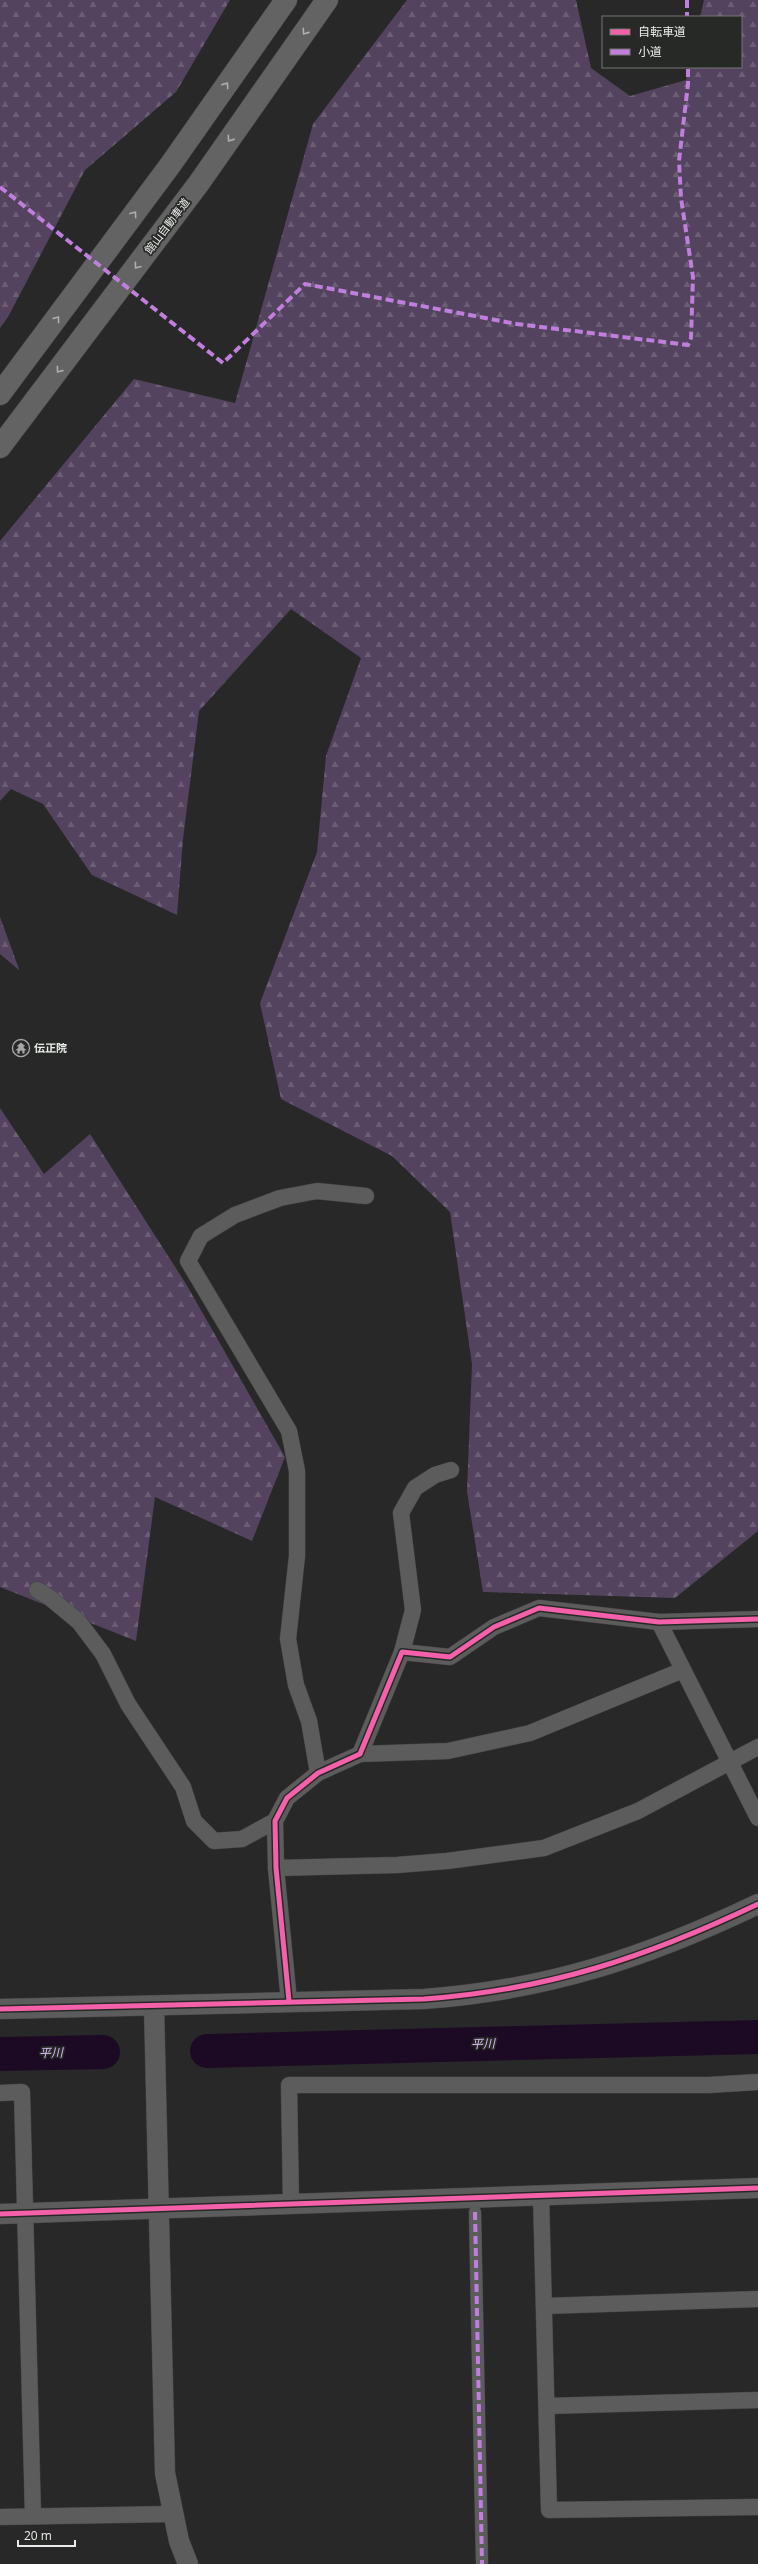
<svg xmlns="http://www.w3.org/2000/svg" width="758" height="2564" font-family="'Open Sans','Noto Sans JP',sans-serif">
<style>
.forest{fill:url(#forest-firs)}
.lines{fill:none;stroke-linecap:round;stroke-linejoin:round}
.river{stroke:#1c0a25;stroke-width:34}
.pedestrian-casing{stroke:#434343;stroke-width:13}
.minor-casing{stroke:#434343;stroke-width:17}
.tertiary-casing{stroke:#434343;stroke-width:21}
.motorway-casing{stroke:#434343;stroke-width:23}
.pedestrian{stroke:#5c5c5c;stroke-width:12}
.minor{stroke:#5c5c5c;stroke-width:16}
.tertiary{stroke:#5c5c5c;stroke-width:20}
.motorway{stroke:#636363;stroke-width:22}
.quiet{stroke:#c07fdc;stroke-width:4;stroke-dasharray:8 4;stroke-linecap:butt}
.cycleway-casing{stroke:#272927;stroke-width:8}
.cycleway{stroke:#f560ab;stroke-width:5}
.oneway{stroke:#adaead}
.labels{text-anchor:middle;stroke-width:3.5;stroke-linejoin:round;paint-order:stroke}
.street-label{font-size:11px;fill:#eaecea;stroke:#272927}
.poi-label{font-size:11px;font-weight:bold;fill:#eaecea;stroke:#272927;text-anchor:start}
.water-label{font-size:12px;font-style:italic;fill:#e1bbf8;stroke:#272927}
</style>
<defs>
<pattern id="forest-firs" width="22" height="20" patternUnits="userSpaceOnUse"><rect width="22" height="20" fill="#53435e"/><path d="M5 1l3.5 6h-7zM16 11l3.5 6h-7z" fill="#6c5e75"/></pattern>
</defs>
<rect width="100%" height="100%" fill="#282828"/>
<g class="forest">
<polygon points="0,0 230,0 176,92 85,170 8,317 0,328"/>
<polygon points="407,0 576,0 591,68 630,96 686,80 689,67 741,67 741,17 700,17 704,0 758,0 758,1531 675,1598 483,1592 467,1491 472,1364 450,1212 392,1156 281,1099 260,1003 317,852 326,756 361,658 291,609 199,711 183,839 177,915 92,875 43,804 11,789 0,801 0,541 134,379 235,403 313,124"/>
<polygon points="0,917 19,969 19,970 0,954"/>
<polygon points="0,1108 44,1174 90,1134 186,1284 285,1457 252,1541 155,1497 136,1641 0,1587"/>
</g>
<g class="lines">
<g class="river">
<polyline points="207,2051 758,2037"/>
<polyline points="0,2054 103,2052"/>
</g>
<g class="pedestrian-casing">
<polyline id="pedestrian" points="475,2212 482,2564"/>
</g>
<g class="minor-casing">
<g id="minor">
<polyline points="37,1590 49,1597 79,1622 103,1654 128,1704 183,1787 194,1821 214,1841 242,1839 275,1821"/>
<polyline points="659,1622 758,1818"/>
<polyline points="402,1652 413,1610 401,1513 415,1488 435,1475 451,1470"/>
<polyline points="360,1754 448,1751 530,1733 683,1670"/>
<polyline points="318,1773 309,1721 296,1685 288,1639 297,1556 297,1471 289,1431 188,1261 201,1236 235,1215 280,1198 317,1191 366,1196"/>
<polyline points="276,1868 397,1865 447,1861 544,1848 638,1811 758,1747"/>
<polyline points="289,2001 276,1868 275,1821 287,1798 318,1773 360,1754 402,1652 450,1657 494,1627 539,1608 659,1622 758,1619"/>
<polyline points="0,2093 22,2092 33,2516"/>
<polyline points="541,2194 549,2510 758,2507"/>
<polyline points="291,2203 289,2085 709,2085 758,2082"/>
<polyline points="544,2306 758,2299"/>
<polyline points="547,2406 758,2400"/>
<polyline points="0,2517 172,2514"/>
</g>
</g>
<g class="tertiary-casing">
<g id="tertiary">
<polyline points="154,2006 165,2473 179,2541 188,2564"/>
<path d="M0,2009L424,1999C548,1990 647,1957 758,1904"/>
<polyline points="0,2214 758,2188"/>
</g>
</g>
<g class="motorway-casing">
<g id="motorway">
<polyline points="0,394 171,164 286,0"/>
<polyline points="0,447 199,183 327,0"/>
</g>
</g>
<use href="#pedestrian" class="pedestrian"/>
<use href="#minor" class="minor"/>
<use href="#tertiary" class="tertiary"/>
<use href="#motorway" class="motorway"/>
<g class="quiet">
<polyline points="687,0 687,17"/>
<polyline points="0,187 223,363 305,284 517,324 688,345 691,338 693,277 681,198 679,161 688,84 688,67"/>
<polyline points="475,2212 482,2564"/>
</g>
<g class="cycleway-casing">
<g id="cycleway">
<polyline points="289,2001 276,1868 275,1821 287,1798 318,1773 360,1754 402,1652 450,1657 494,1627 539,1608 659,1622 758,1619"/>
<path d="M0,2009L424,1999C548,1990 647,1957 758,1904"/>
<polyline points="0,2214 758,2188"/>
</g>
</g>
<use href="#cycleway" class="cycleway"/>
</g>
<defs><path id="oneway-chevron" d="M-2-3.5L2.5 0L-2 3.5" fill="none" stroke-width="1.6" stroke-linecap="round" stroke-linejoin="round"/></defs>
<g class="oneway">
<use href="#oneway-chevron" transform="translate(305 32) rotate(125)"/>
<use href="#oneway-chevron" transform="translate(226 85) rotate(-55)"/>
<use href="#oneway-chevron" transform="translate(230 139) rotate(125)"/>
<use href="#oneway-chevron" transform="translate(134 214) rotate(-54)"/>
<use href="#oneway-chevron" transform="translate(137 266) rotate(127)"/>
<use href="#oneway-chevron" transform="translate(57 319) rotate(-53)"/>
<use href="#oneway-chevron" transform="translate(59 370) rotate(127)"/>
</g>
<defs>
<g id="temple-ring" transform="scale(0.9)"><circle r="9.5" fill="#272927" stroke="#a6a7a6" stroke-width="1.5"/><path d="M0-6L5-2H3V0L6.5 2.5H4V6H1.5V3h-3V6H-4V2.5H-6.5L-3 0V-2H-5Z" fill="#a6a7a6"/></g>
</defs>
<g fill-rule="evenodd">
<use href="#temple-ring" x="21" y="1048"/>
</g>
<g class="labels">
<g class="street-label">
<text transform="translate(167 226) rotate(-53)" y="4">館山自動車道</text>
</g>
<g class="poi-label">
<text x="34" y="1052">伝正院</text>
</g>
<g class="water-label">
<text transform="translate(483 2044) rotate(-1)" y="4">平川</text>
<text transform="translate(51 2053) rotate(-1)" y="4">平川</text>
</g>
</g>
<rect x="602" y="16" width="140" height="52" fill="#272927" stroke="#757775"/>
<rect x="610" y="29" width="20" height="6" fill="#f560ab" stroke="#757775"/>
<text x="638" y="36" font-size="12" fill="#eaecea">自転車道</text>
<rect x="610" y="49" width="20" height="6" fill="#c07fdc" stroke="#757775"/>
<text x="638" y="56" font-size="12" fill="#eaecea">小道</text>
<path d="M18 2540v6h57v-6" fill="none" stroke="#eaecea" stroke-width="2"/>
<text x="24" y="2540" font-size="12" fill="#eaecea" stroke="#272927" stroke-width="3" paint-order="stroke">20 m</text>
</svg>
